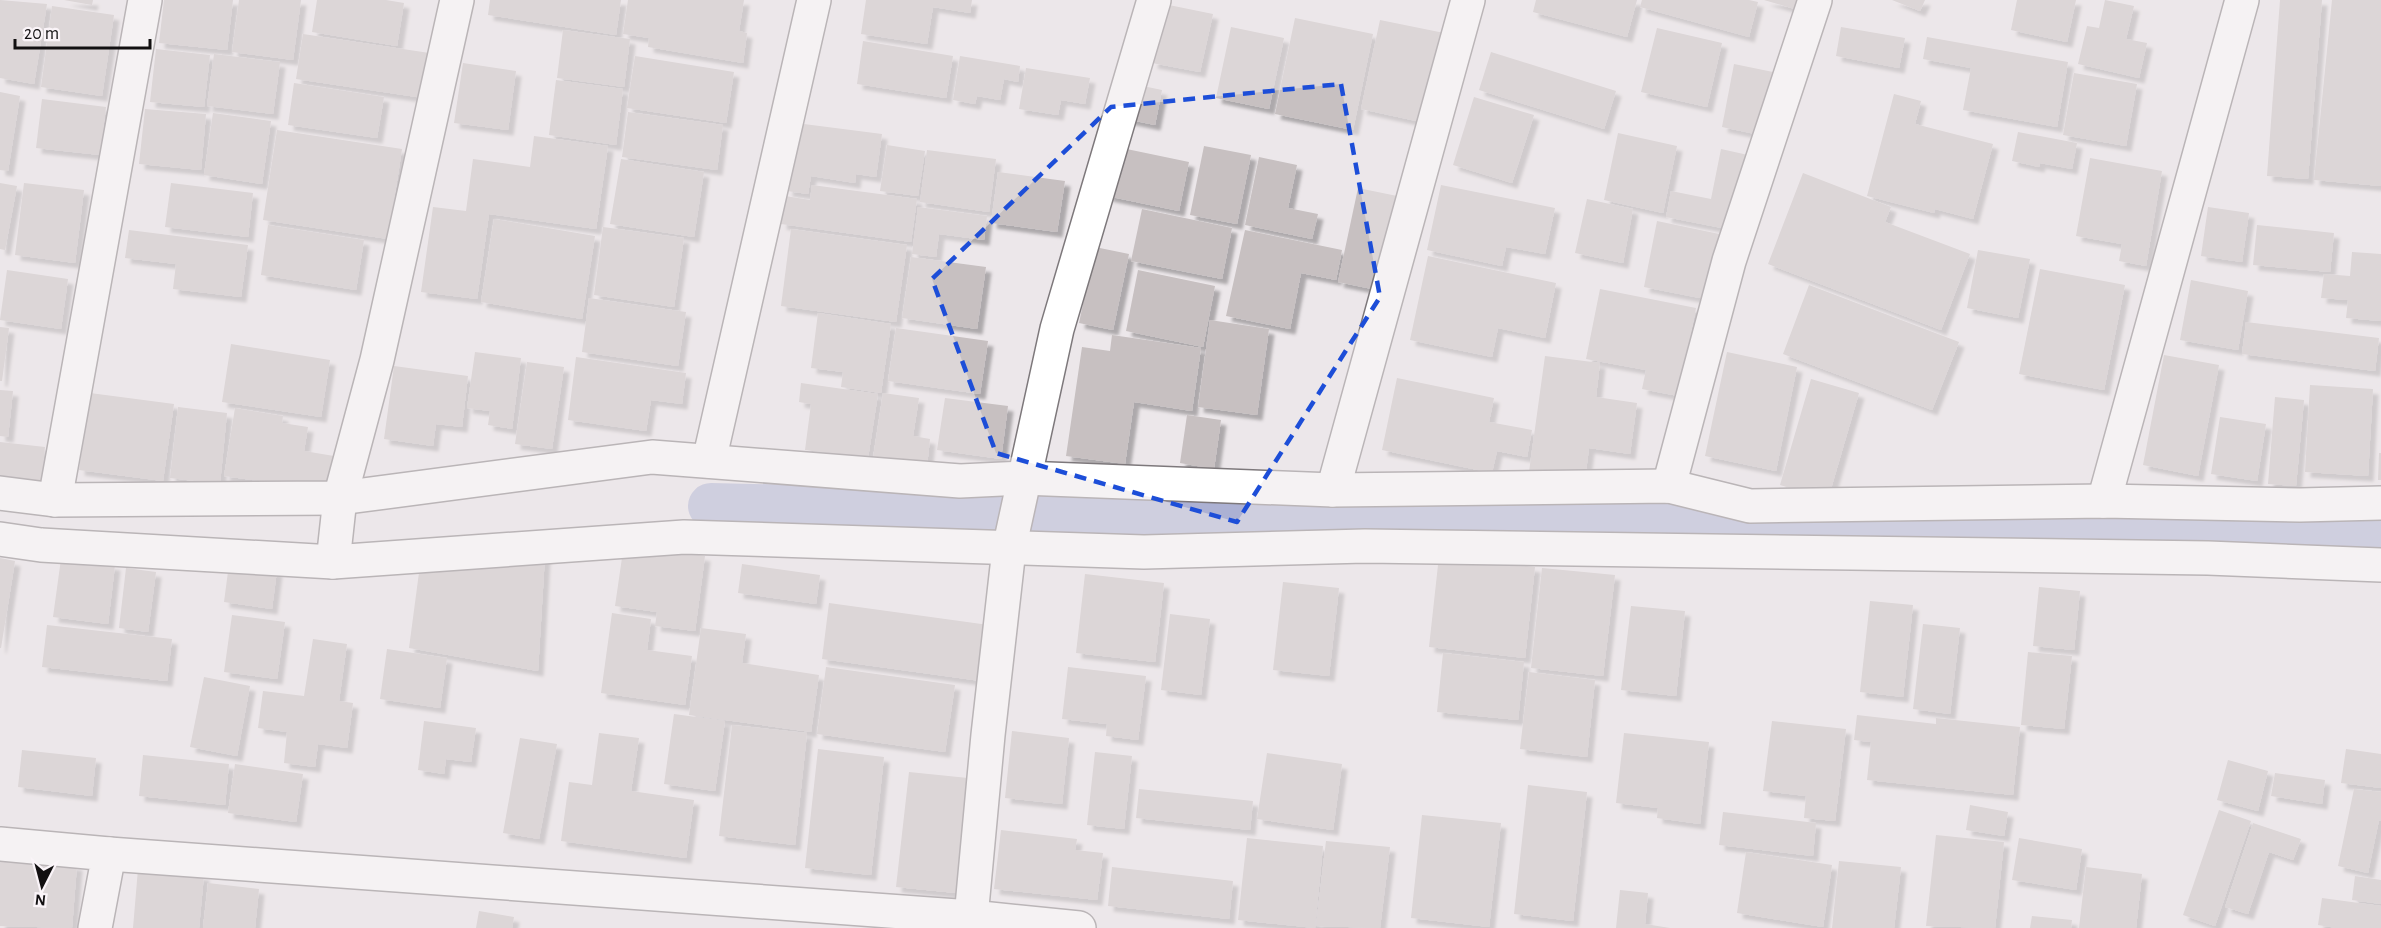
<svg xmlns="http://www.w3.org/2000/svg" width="2381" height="928" font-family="'Alegreya Sans',sans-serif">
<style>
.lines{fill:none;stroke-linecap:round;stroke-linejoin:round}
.canal{stroke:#acb1d3;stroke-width:46}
.building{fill:#c7c0c1;filter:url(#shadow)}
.minor-casing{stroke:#7d787b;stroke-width:36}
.tertiary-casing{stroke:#7d787b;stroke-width:36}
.minor{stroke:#fff;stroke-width:33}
.tertiary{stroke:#fff;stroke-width:33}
.marked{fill:none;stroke:#1d4ed8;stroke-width:4.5;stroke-dasharray:12 8;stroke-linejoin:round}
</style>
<defs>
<filter id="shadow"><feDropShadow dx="5.5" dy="5.5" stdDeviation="1.5" flood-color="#0004"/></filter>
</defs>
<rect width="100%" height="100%" fill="#ece7ea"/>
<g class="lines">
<polyline class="canal" points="711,506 1121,515 1654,517 1924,530 2381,529"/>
</g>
<g class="building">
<polygon points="0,0 47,4 34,84 0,78"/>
<polygon points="64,0 93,0 92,5"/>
<polygon points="164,0 233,0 227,50 159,43"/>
<polygon points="239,0 301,0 293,60 232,52"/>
<polygon points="317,0 386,0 404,3 397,46 312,32"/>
<polygon points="490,0 621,0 616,35 488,15"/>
<polygon points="628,0 744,0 739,31 747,33 743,63 648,47 649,38 623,34"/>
<polygon points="866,0 972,0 970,13 933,7 927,44 861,34"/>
<polygon points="1536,0 1637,0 1627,37 1533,12"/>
<polygon points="1642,0 1749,0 1758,2 1749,37 1640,7"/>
<polygon points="1764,0 1808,0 1805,12"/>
<polygon points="1892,0 1925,0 1920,11"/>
<polygon points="2017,0 2076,0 2067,42 2011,30"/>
<polygon points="2105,0 2134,6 2126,39 2147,43 2139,78 2078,64 2087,26 2099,28"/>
<polygon points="2280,0 2322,0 2308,179 2267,176"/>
<polygon points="2332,0 2381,0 2381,186 2314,180"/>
<polygon points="1164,4 1213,14 1200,72 1152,63"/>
<polygon points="52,6 114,15 102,96 41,87"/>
<polygon points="1295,18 1373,34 1353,130 1275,114"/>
<polygon points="1380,20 1449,34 1430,124 1361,109"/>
<polygon points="1231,27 1284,38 1269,109 1216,98"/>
<polygon points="1841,27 1905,38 1899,68 1836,56"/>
<polygon points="1657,28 1722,43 1707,107 1641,92"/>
<polygon points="563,30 630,39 624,87 557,78"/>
<polygon points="303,34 436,54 430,99 296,79"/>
<polygon points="1927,37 2068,62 2057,127 1963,110 1971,68 1923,59"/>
<polygon points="863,41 953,56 946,98 857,84"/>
<polygon points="156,49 210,55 204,107 150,102"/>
<polygon points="1491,52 1616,91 1604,129 1479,90"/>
<polygon points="214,54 280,62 273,114 207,106"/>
<polygon points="635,56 734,72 726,123 627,108"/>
<polygon points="960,56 1020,66 1018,82 1004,79 1000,100 977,96 975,104 953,100"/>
<polygon points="463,63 516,71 508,130 454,123"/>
<polygon points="1734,64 1773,72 1760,135 1722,127"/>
<polygon points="1026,68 1090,78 1085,104 1061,100 1058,115 1019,109"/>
<polygon points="2074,73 2137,84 2126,146 2063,135"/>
<polygon points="556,80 623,89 616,145 549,135"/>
<polygon points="294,83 384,97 377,138 288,125"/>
<polygon points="1133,84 1162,90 1155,125 1126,119"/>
<polygon points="0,92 20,96 8,171 0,170"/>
<polygon points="1894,94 1921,101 1915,124 1993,144 1973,219 1935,209 1934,213 1867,196"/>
<polygon points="1474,97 1534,115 1512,183 1453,165"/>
<polygon points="42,99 106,107 100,155 36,148"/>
<polygon points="145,109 206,114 201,170 139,164"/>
<polygon points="628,112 723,125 717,170 622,157"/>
<polygon points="213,113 271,121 262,184 204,175"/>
<polygon points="796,123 882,134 876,177 856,174 855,183 811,176 808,194 787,191"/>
<polygon points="277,130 402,149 388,239 263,220"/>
<polygon points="2018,132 2077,143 2072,169 2040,163 2039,167 2012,161"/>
<polygon points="1618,133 1677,146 1663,213 1604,200"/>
<polygon points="534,136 608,146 596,229 489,214 477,299 421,292 433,207 466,211 473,159 530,167"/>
<polygon points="887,145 925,151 918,196 880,191"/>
<polygon points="1204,146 1251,155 1237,224 1190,215"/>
<polygon points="1117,147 1189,162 1179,211 1107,196"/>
<polygon points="1721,149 1748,155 1732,230 1666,217 1671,191 1711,199"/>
<polygon points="927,150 996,159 989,212 920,202"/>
<polygon points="1259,157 1297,165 1288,208 1318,214 1312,239 1245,225"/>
<polygon points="2090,158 2162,171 2146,266 2119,261 2122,244 2076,236"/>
<polygon points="621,159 704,172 694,237 610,224"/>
<polygon points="998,172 1065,181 1057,232 991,223"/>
<polygon points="1803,173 1891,207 1885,222 1970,254 1941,330 1768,264"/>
<polygon points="0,183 17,186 5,250 0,249"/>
<polygon points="24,183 84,190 75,263 15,255"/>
<polygon points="171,183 253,193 248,237 165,227"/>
<polygon points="812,185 917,199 911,242 781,224 785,196 810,200"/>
<polygon points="1441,185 1555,208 1545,254 1506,247 1502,266 1427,250"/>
<polygon points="1358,188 1402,197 1382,291 1338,282"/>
<polygon points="1587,199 1633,209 1623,263 1575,253"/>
<polygon points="918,207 987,216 984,240 939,234 936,257 912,254"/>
<polygon points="2208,207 2249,213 2242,262 2201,256"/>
<polygon points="1142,209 1232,228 1222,279 1131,261"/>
<polygon points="494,219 595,236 582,319 481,302"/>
<polygon points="1657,221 1724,235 1710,300 1644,287"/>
<polygon points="268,225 364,240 356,290 261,275"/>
<polygon points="2257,225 2334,233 2330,272 2253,265"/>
<polygon points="603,227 684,238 674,307 594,295"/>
<polygon points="791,229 907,245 896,322 781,306"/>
<polygon points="129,230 248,245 241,297 173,289 176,264 125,258"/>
<polygon points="1245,230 1342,250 1336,280 1301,273 1290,329 1226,316"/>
<polygon points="1095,247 1129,254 1113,330 1079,323"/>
<polygon points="1978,250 2030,259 2018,318 1967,308"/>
<polygon points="2352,252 2381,254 2381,321 2346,318 2348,300 2321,298 2324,274 2350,276"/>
<polygon points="1428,256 1556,283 1545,338 1498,328 1492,357 1410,340"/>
<polygon points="911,257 986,267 977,329 902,318"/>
<polygon points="2040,269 2125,285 2104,390 2019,374"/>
<polygon points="7,270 68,279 61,329 0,320"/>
<polygon points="1138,270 1215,286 1203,347 1126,331"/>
<polygon points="2191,280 2248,291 2238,350 2180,340"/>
<polygon points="1809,285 1959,342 1932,410 1783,354"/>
<polygon points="1600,289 1696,308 1678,396 1642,389 1646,370 1586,359"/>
<polygon points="589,298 686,312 678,366 582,352"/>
<polygon points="818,313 891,324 881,393 841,387 843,372 811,368"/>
<polygon points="1210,320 1269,329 1257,415 1198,407"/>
<polygon points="2246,322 2379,338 2375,371 2242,354"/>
<polygon points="0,327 9,328 2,381 0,381"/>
<polygon points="896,328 988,341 980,394 888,381"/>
<polygon points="1112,335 1201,348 1192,411 1134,402 1125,464 1066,456 1082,347 1110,351"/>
<polygon points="231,344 330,360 321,417 222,402"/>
<polygon points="475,352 521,358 512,429 488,425 490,411 467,408"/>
<polygon points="1727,352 1797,367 1776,471 1705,456"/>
<polygon points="2164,355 2219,365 2198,476 2143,465"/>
<polygon points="1545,356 1600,363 1596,397 1637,403 1630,454 1589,448 1585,479 1529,472"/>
<polygon points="576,357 686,373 682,404 651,400 646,431 568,420"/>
<polygon points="527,362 564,367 552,449 515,444"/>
<polygon points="394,366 468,376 462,427 436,424 433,446 384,439"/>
<polygon points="1397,378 1494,398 1489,422 1532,430 1527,457 1497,451 1492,473 1382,450"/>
<polygon points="1811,379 1859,393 1828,499 1780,485"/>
<polygon points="801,383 878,394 868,458 805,450 811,404 799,402"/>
<polygon points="2310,385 2373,389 2368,476 2305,472"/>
<polygon points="0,390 13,391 8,437 0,436"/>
<polygon points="90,393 174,404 163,481 79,470"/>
<polygon points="883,393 919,398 913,436 930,439 927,466 873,458"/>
<polygon points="2275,397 2304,400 2296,486 2268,484"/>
<polygon points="945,398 1008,406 1001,459 937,450"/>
<polygon points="178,407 227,413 220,484 170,478"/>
<polygon points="235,408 283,416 282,423 308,427 304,451 334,456 328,491 224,476"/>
<polygon points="1187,415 1221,420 1214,469 1180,463"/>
<polygon points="2220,417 2266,424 2257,481 2211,474"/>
<polygon points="0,442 45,447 41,485 0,481"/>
<polygon points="2379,453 2381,453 2381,480 2378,480"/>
<polygon points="624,544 705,556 695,631 655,626 657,612 615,606"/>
<polygon points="545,556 538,671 409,648 420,565"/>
<polygon points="1439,556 1535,567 1525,658 1429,647"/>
<polygon points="0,558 15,561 1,648 0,648"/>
<polygon points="61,559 115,565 108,624 53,617"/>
<polygon points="229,564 277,570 272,609 224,602"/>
<polygon points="742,564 820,575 816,604 738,593"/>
<polygon points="126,568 156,572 148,632 119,628"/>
<polygon points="1542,568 1615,575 1603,676 1531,668"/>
<polygon points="1085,574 1164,583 1155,662 1076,653"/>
<polygon points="1283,582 1339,588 1329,676 1273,670"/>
<polygon points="2039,587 2080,591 2074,650 2033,646"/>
<polygon points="1870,601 1913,605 1903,697 1860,692"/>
<polygon points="829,603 996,626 988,682 822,659"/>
<polygon points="1631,606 1685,611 1676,696 1621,690"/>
<polygon points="612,613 651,619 647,650 692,656 685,705 601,693"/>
<polygon points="1170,614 1210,619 1201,695 1161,690"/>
<polygon points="232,615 285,622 277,679 224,672"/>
<polygon points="1923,624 1960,628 1950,714 1913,709"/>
<polygon points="47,625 172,639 167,681 42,667"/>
<polygon points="701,628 746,634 742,663 819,675 811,732 689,715"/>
<polygon points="313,639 347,644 339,701 353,703 347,748 318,744 315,767 284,763 287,732 258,728 263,691 304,696"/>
<polygon points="387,649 447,658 440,708 380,699"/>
<polygon points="2028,652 2072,656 2064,729 2021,725"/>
<polygon points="1443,653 1524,662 1518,720 1437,712"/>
<polygon points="826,667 955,685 945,752 817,734"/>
<polygon points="1068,667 1146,676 1138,740 1106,736 1107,724 1062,719"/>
<polygon points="1529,672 1595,680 1587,757 1520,749"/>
<polygon points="204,677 250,686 237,756 190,747"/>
<polygon points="674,714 725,721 715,791 664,784"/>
<polygon points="1857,715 1936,724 1936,718 2020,727 2013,795 1867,780 1871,742 1854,740"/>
<polygon points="424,721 476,728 471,762 446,759 444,774 418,770"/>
<polygon points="1772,721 1846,729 1835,821 1804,818 1806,796 1763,791"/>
<polygon points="732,725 807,733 795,845 719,836"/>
<polygon points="1012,731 1069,738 1062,804 1005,798"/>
<polygon points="599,733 639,738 631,791 694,800 686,858 561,841 569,782 592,785"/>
<polygon points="1624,733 1709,742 1700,824 1657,818 1658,808 1616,803"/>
<polygon points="520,738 557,744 539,839 503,833"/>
<polygon points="818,749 884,757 871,875 805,868"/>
<polygon points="2346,749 2381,754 2381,788 2341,783"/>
<polygon points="22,750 96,758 92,796 18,787"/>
<polygon points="1095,752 1132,756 1124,829 1087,825"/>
<polygon points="1267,753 1342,764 1333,830 1257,819"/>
<polygon points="143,755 229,764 225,805 139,796"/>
<polygon points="2228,760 2268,771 2258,811 2217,800"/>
<polygon points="235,764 303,774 296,822 228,813"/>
<polygon points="909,772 968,778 956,893 896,887"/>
<polygon points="2275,773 2325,780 2322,804 2271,796"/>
<polygon points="1528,785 1587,792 1573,921 1514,914"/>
<polygon points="1139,789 1253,801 1250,830 1136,818"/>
<polygon points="2354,789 2381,792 2381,821 2379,820 2368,873 2338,866"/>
<polygon points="1970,805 2008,812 2004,836 1966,830"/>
<polygon points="2219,810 2251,821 2215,926 2183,915"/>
<polygon points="1723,812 1816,823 1813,856 1719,845"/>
<polygon points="1422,815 1501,823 1489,927 1411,918"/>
<polygon points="2253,823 2301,839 2293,860 2269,852 2248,914 2225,907"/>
<polygon points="1001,830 1077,839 1075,850 1103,853 1097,900 994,889"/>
<polygon points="1936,835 2004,842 1995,928 1926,926"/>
<polygon points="1247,838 1323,846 1315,928 1238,920"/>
<polygon points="2019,838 2082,849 2076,890 2012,880"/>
<polygon points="1326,841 1390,847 1380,928 1316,926"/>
<polygon points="1746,852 1832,865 1823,927 1737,913"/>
<polygon points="0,859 77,865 72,928 0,926"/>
<polygon points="1839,861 1901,867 1894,928 1832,928"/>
<polygon points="1112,867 1233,881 1229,919 1108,906"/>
<polygon points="2086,867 2142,874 2136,928 2079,928"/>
<polygon points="138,869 204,875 199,928 133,928"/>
<polygon points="2355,876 2381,880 2381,904 2352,900"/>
<polygon points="208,883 259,889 255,928 203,928"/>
<polygon points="1620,890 1648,893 1645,924 1670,928 1616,928"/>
<polygon points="2322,898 2381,906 2381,928 2337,928 2318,925"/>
<polygon points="479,911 514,917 512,928 476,928"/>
<polygon points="2032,916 2072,920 2071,928 2030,928"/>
</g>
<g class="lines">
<g class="minor-casing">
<g id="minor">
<polyline points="709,461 814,0"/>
<polyline points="1669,486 1729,261 1815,0"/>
<polyline points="1333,490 1468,0"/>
<polyline points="0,493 55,500 340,498 652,457 960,481 1023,478 1333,490 1669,486 1750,506 2104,501 2300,505 2381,503"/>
<polyline points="55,500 145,0"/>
<polyline points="2104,501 2242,0"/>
<polyline points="0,539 41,545 333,562 684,537 1144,552 1365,546 2208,558 2381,565"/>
<polyline points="333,562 340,498 377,360 457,0"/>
<polyline points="0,844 109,854 95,928"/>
<polyline points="970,928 988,735 1009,549 1057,329 1154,0"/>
</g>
</g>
<g class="tertiary-casing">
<polyline id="tertiary" points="109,854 971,917 1079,928"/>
</g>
<use href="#minor" class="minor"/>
<use href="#tertiary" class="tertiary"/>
</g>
<path d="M0 0H2381V928H0ZM1341,84L1380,297L1237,522L996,453L932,279L1111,107Z" fill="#ece7ea" fill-opacity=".55" fill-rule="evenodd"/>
<path class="marked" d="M1341,84L1380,297L1237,522L996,453L932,279L1111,107Z"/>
<g transform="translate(42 886) rotate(186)" stroke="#faf4f8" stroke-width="4.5" paint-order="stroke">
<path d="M0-4.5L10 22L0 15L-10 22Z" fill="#121011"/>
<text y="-9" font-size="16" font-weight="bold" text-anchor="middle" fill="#121011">N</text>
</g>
<path d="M15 39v9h135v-9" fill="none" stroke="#121011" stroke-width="3"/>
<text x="24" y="39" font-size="18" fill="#121011" stroke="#faf4f8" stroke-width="4.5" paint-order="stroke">20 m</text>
</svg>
